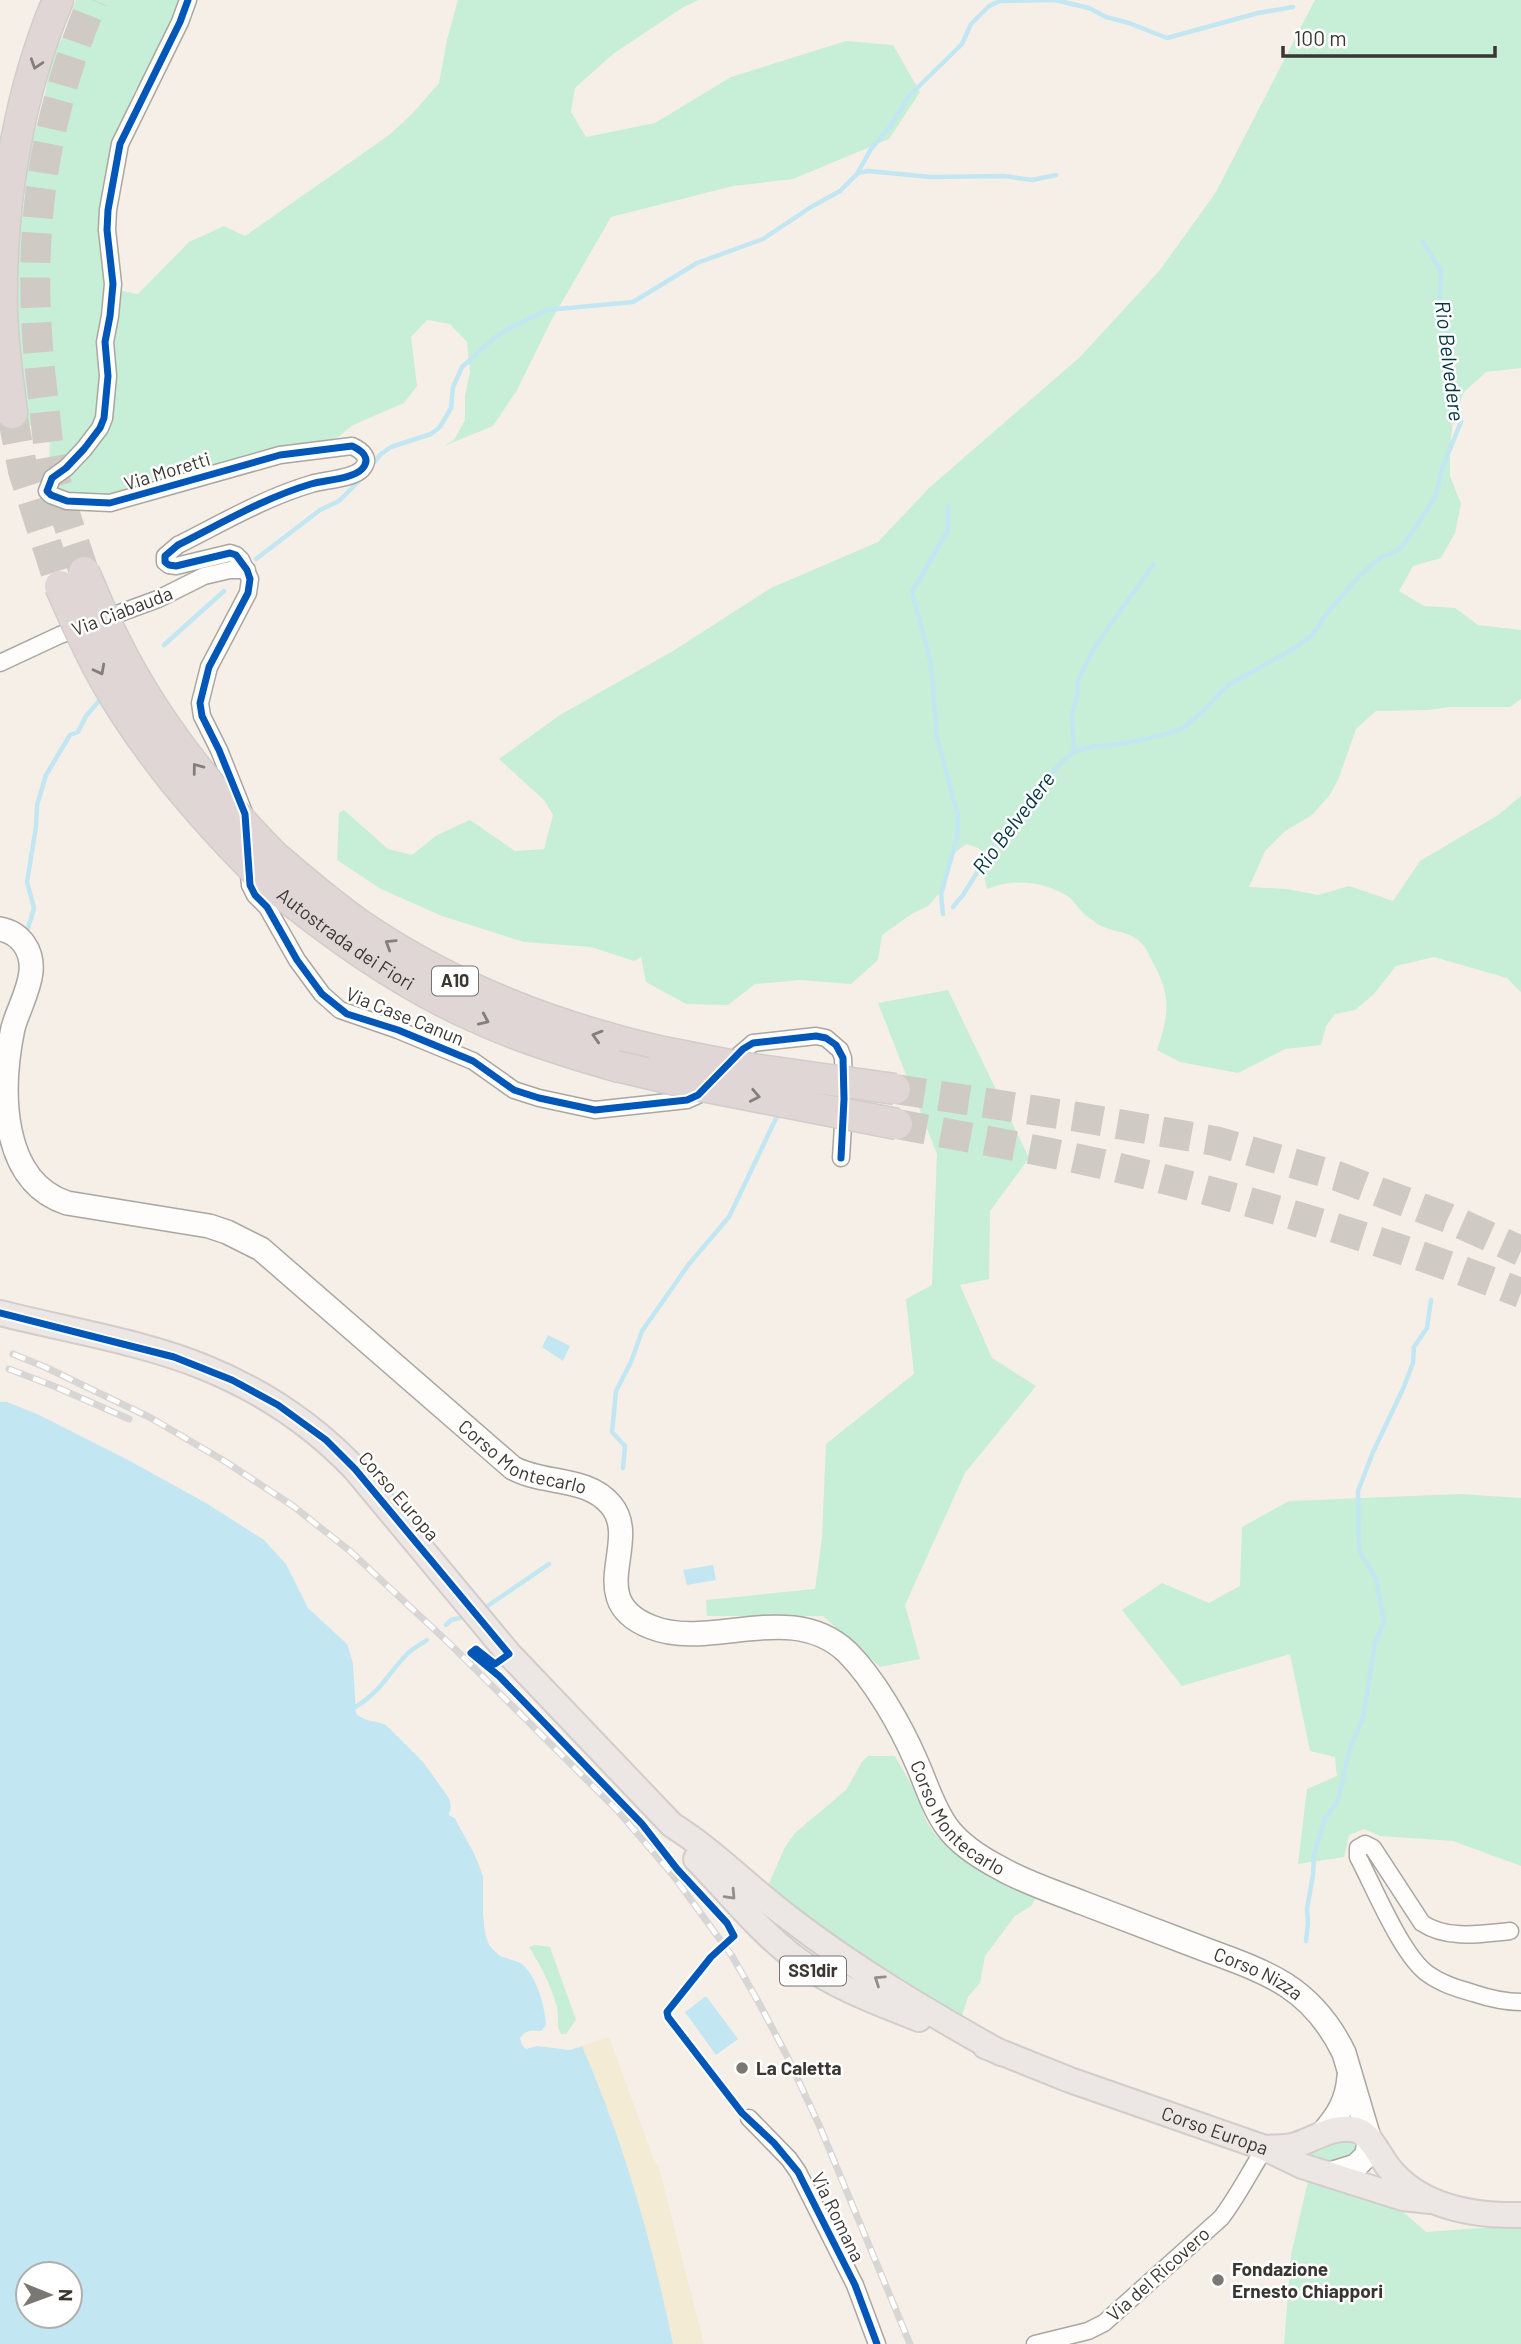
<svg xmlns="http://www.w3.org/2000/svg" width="1521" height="2344" font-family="Barlow,sans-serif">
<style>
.green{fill:#c7eed6}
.sand{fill:#f3ebd3}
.water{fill:#c2e7f2;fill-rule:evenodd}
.pier{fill:#f5efe8}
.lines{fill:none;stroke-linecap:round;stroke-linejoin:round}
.stream{stroke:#c2e7f2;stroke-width:4.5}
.highway-tunnel{stroke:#d0cac4;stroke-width:30;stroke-dasharray:30 15;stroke-linecap:butt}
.street-casing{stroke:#aaa6a0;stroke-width:19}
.secondary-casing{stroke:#aaa6a0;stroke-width:26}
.primary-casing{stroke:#d0cdca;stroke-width:28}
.highway-casing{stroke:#d0cdca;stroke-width:33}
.street{stroke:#fefdfc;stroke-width:16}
.secondary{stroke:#fefdfc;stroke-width:23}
.primary{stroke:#ece6e5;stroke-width:24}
.highway{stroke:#e0d6d5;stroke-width:30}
.rail-casing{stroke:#d8d6d4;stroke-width:7}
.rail{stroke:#fff;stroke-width:4.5;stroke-dasharray:13;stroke-linecap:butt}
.highway-bridge-casing{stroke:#d0cdca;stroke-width:33;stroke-linecap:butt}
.highway-bridge{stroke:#e0d6d5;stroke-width:30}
.cycleway-casing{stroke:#fff;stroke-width:11}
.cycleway{stroke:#0057b8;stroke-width:7}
.oneway{stroke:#857e7b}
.oneway2{stroke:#938e8c}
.poi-dot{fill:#7b7772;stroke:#fff;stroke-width:2.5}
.labels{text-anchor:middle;stroke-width:5;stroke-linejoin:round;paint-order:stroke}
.shield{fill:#fff;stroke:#757270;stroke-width:2}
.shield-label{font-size:18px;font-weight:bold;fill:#3a3632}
.street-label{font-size:19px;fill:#3a3632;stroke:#fff}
.poi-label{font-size:19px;font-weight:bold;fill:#3a3632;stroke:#fff;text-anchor:start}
.water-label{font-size:21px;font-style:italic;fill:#033442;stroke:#fff}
</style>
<rect width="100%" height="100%" fill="#f5efe8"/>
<g class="green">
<path d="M76,0H181L156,61L134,92L119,131L105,181L117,290L138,294L189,242L224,226L245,236L389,135L412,114L439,83L447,40L458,0H698L682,8L613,54L575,88L571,112L586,137L655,123L731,77L846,41L893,45L920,92L889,139L793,179L733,186L611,217L551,321L517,390L493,426L444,446L454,440L465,420V396L470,372L467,342L450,324L427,320L411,337L417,386L404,403L353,425L338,437L313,446L115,498L61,493C43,467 52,462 49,434L38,427L20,423L16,324L19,233L25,194V166L32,137L42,113L52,54L63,37Z"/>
<path d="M1315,0H1521V368L1486,372L1464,392L1453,420L1450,448V476L1461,504L1455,533L1441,558L1413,566L1399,591L1424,606L1455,608L1478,625L1521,630V699L1510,707H1449L1428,710L1376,711L1356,729L1338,780L1329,796L1312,815L1285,831L1265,851L1249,887L1287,889L1318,895L1349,886L1393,901L1420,861L1498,815L1521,796V992L1507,978L1434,957L1396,966L1374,994L1355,1010L1335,1014L1326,1026L1321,1045L1285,1049L1238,1073L1180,1062L1157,1050C1170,1012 1171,994 1151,959C1148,953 1145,945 1139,941C1126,930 1109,932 1096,923C1092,919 1087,917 1083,913C1078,908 1074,901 1069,897C1044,881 1014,878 987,889L983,872L988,856L978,848L967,844C949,855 945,864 946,885L928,906L913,913L882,935L878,960L851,984L800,980L755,984L728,1005L686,1004L646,982L641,957L634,961L591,947L524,942L442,916L381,889L337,860L339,813L344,810L388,849L412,855L437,835L470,820L515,851L544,849L553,815L544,800L499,759L560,715L673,651L771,588L878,542L929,488L1080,357L1160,270L1216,192Z"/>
<polygon points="948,990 1029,1158 990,1211 989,1279 960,1285 992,1358 1036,1386 965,1473 905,1605 920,1659 880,1667 823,1616 707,1616 706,1600 815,1589 822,1538 826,1444 914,1374 906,1299 932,1285 937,1154 878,1003"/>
<polygon points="1459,1494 1521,1498 1521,1866 1453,1841 1380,1836 1364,1829 1349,1835 1344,1857 1298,1864 1307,1789 1337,1776 1335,1757 1310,1751 1290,1654 1182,1686 1122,1610 1162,1583 1209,1603 1240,1586 1242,1527 1289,1501"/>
<polygon points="868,1756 895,1756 916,1793 926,1821 937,1837 968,1861 1037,1896 1031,1906 1015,1916 985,1956 980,1983 968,1997 961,2019 930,2001 766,1890 785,1847 795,1833 846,1790 862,1762"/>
<path d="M535,1945L550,1947L576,2020L566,2034H561C556,2026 559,2016 557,2007C551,1985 541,1966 529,1947Z"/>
<polygon points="1352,2137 1362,2147 1342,2165 1312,2160 1300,2151"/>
<polygon points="1308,2181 1401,2210 1426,2232 1521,2225 1521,2344 1284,2344 1291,2255"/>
</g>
<path class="sand" d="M609,2037L655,2163L658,2164L704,2344H673C652,2242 624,2142 582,2046Z"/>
<g class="water">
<polygon points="548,1335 570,1346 563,1361 542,1347"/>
<path d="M0,1402H7L37,1414L130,1461L206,1503L264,1540L286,1564L308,1608L347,1644L353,1663L356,1714C368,1723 375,1720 386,1725C401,1732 443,1784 449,1799C452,1805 451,1810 449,1815L455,1818C464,1837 479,1857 484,1877C488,1899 479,1921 488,1942C494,1956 507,1956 519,1962C536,1972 545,2007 546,2025L541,2031C531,2030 526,2030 520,2038L522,2045L526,2049L537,2046L570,2050L582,2046C624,2142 652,2242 673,2344H0ZM28,2274H70V2316H28Z"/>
<polygon points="713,1565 716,1580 687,1585 683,1570"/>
<polygon points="706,1996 738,2039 716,2055 685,2012"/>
</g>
<polygon class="pier" points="386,1725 392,1725 405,1737 426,1760 452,1797 455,1807 453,1814 458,1816 477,1851 487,1875 487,1915 492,1943 502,1953 523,1960 521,1963 500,1956 489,1945 483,1915 483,1876 474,1853 455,1818 449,1815 451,1807 449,1798 423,1762"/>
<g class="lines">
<g class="stream">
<polyline points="1055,0 1089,8 1106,17 1129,23 1167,38 1258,13 1293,7"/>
<polyline points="858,173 868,171 931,177 1004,176 1032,180 1056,175"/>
<polyline points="372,465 381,454 391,447 431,434 440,427 451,408 453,387 462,367 494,338 506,330 547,310 633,302 697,263 763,239 811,207 840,191 857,174 871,149 891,125 909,96 962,44 971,24 989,6 1000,1 1054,0"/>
<polyline points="256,559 320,510 339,501 365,475"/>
<polyline points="164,645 224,591"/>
<polyline points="1074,752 1072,715 1077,696 1078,680 1094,648 1153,565"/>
<polyline points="953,907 963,895 995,844 1061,762 1076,751 1095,746 1109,746 1146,739 1180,730 1201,713 1228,685 1295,648 1313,634 1327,613 1359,576 1381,557 1399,550 1416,527 1436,495 1442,469 1461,422 1453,383 1447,325 1440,300 1441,271 1423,242"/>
<polyline points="943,914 941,894 957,838 958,816 937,738 931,664 912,592 948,530 948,506"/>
<polyline points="28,928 34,908 27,882 36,827 37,805 46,775 70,735 78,732 86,716 99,701"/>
<polyline points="623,1468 625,1446 612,1432 616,1391 631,1362 642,1331 689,1264 729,1217 779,1112"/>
<polyline points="486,1607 549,1564"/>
<polyline points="446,1625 451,1620 464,1617"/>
<path d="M355,1707C380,1693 389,1672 408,1653C414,1648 421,1644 427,1640"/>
<polyline points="1306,1941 1308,1923 1307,1909 1313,1875 1314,1855 1325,1818 1337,1803 1351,1745 1363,1718 1375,1643 1384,1622 1376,1579 1359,1550 1358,1491 1373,1452 1403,1389 1413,1363 1414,1347 1427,1328 1431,1300"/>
</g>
<g class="highway-tunnel">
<polyline points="12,413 23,471 60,586"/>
<path d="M84,572C73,538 61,504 53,470C47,446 46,420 43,396C25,252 37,135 93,0"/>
<polyline points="895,1089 1078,1117 1215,1141 1337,1176 1448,1218 1521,1251"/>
<path d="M897,1124C969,1138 1043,1150 1115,1167C1253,1200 1389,1242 1521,1293"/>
</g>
<g class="street-casing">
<g id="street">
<path d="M188,0L180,22L120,144L108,210L107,230L113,284L110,316L105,342L108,376L104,418L100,428L84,449L66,468L52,478L47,491L51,495L67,501L110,503L280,455L352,446C361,450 372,458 362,469C353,479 324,480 311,484C264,498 222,523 178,545L165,556V562L169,565L176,566L230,553L236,555L241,560L250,579L248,593L209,667L200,703L202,716L219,750L245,815"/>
<polyline points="0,663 60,635 158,599 204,576 230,570 247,570"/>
<polyline points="248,866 250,885 255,895 267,907 297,960 322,994 340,1010 398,1030 473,1061 514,1090 539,1098 595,1110 687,1100 698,1095 705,1088"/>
<polyline points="725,1067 753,1043 816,1036 826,1038 840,1050 843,1058 844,1087"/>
<polyline points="841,1158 844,1109"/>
<path d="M1510,1931C1481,1934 1447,1940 1422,1923L1373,1848L1365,1844L1358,1848V1857C1374,1887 1402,1956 1428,1974C1442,1984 1456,1988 1473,1993C1488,1998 1505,2002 1521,2002"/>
<polyline points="749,2118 789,2159 798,2172 855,2285 877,2344"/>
<path d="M1035,2344L1088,2331L1104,2323L1221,2218C1238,2196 1250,2171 1265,2148"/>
</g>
</g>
<g class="secondary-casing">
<g id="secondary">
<path id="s1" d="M0,929C21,933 33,951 31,972C29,991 18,1010 13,1028C0,1090 0,1181 67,1203L209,1226L227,1232L261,1249L513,1468C544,1485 587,1476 611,1505C642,1542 582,1600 651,1627C710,1651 791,1599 847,1652C874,1679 901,1726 916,1761C926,1783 933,1808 947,1827C960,1845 981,1858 1000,1868C1026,1883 1055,1892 1083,1903C1125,1919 1167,1935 1209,1951C1236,1961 1262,1970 1286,1985C1312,2002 1331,2026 1344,2053L1370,2141L1366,2156L1356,2166L1330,2174"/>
<path d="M1321,2135C1337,2117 1347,2102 1349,2077"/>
</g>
</g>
<g class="primary-casing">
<g id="primary">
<path d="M0,1313C67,1330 143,1342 206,1368C262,1391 314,1426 355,1469L509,1654L672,1825C714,1851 749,1888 789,1918C855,1969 928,2012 1001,2053"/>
<path d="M696,1859C730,1893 760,1933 799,1961C835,1987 878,2003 919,2019"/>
<path id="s2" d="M985,2046L1070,2080L1265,2148L1302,2166L1403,2198L1430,2201"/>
<path d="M1265,2148C1274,2147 1283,2148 1292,2146C1312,2141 1337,2122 1359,2131C1372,2137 1380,2157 1389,2168C1421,2208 1473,2216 1521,2215"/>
</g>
</g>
<g class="highway-casing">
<g id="highway">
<path d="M12,413C8,380 3,346 2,312C0,208 17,97 58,0"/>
<path d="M274,856C304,881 333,907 366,929C457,990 557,1028 663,1052"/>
<path id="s3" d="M263,878C330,933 400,984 480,1019C524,1039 570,1053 616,1066"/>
</g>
</g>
<use href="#street" class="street"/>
<use href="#secondary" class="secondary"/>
<use href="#primary" class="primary"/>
<use href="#highway" class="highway"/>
<g class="rail-casing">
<g id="rail">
<polyline points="13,1354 45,1367 151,1418 226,1462 293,1506 350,1551 451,1645 617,1810 672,1874 732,1956 759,2003 786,2054 820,2127 910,2344"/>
<polyline points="9,1369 56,1387 129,1419"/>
</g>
</g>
<use href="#rail" class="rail"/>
<g class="highway-bridge-casing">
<g id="highway-bridge">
<path d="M84,572C94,595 103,618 115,641C154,720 212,793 274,856"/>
<path d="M60,586C74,617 87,648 104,678C146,753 202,818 263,878"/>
<polyline points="663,1052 745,1068 895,1089"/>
<polyline points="616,1066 697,1085 897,1124"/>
</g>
</g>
<use href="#highway-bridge" class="highway-bridge"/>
<g class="cycleway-casing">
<g id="cycleway">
<path d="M188,0L180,22L120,144L108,210L107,230L113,284L110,316L105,342L108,376L104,418L100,428L84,449L66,468L52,478L47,491L51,495L67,501L110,503L280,455L352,446C361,450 372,458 362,469C353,479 324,480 311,484C264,498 222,523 178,545L165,556V562L169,565L176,566L230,553L236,555L247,570L250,579L248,593L209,667L200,703L202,716L219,750L245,814L250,885L255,895L267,907L297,960L322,994L347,1014L398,1030L473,1061L514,1090L539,1098L595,1110L687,1100L698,1095L743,1049L753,1043L816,1036L826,1038L836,1045L843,1058L844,1099L841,1158"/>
<polyline points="0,1313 174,1357 232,1380 278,1405 326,1440 355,1469 509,1654 495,1664 476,1649 471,1653 499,1676 642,1824 677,1869 727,1923 734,1936 711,1957 667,2012 668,2017 742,2113 774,2143 798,2172 855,2285 877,2344"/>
</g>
</g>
<use href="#cycleway" class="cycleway"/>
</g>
<defs><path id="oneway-chevron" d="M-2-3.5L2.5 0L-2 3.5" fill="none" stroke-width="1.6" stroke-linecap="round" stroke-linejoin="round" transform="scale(1.75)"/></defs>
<g class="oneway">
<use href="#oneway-chevron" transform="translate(36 64) rotate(108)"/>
<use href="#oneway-chevron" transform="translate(100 670) rotate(62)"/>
<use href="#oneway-chevron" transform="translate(197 768) rotate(-127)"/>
<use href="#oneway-chevron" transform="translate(390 944) rotate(-148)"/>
<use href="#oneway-chevron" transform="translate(484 1020) rotate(24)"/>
<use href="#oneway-chevron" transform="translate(597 1036) rotate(-164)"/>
<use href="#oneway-chevron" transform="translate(755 1096) rotate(11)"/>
</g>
<g class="oneway2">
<use href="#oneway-chevron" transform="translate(731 1895) rotate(47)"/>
<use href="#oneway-chevron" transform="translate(879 1980) rotate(-146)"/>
</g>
<g class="poi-dot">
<circle cx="742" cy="2068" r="7"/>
<circle cx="1218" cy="2280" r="7"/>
</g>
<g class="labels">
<g class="shield">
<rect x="432" y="966.5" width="46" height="29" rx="5"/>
<rect x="780" y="1956.5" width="66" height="29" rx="5"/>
</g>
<g class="shield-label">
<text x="455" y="987">A10</text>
<text x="813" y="1977">SS1dir</text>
</g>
<g class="street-label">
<text transform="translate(167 471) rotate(-17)" y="7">Via Moretti</text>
<text transform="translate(122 611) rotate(-21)" y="7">Via Ciabauda</text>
<text dy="7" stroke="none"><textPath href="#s3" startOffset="103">Autostrada dei Fiori</textPath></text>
<text transform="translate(405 1016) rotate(22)" y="7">Via Case Canun</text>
<text dy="7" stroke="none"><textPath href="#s1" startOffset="856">Corso Montecarlo</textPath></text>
<text transform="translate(399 1496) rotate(49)" y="7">Corso Europa</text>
<text dy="7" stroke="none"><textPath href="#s1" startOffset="1505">Corso Montecarlo</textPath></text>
<text dy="7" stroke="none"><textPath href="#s1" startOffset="1852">Corso Nizza</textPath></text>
<text dy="7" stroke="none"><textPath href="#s2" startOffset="245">Corso Europa</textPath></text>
<text transform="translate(838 2217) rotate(64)" y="7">Via Romana</text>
<text transform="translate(1158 2274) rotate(-42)" y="7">Via del Ricovero</text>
</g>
<g class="poi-label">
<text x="756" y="2075">La Caletta</text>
<text x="1232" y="2276">Fondazione<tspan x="1232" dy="22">Ernesto Chiappori</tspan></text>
</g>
<g class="water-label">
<text transform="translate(1449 361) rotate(83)" y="7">Rio Belvedere</text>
<text transform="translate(1014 823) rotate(-53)" y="7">Rio Belvedere</text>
</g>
</g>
<g transform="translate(49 2295) rotate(91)"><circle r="33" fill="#ffffff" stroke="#b0afad" stroke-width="2"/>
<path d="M0-5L12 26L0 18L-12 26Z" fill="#7b7772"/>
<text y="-10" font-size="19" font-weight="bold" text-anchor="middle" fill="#3a3632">N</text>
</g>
<path d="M1283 46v10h212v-10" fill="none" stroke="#3a3632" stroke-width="3.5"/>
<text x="1294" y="46" font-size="21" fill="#3a3632" stroke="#ffffff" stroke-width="5" paint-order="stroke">100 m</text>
</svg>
